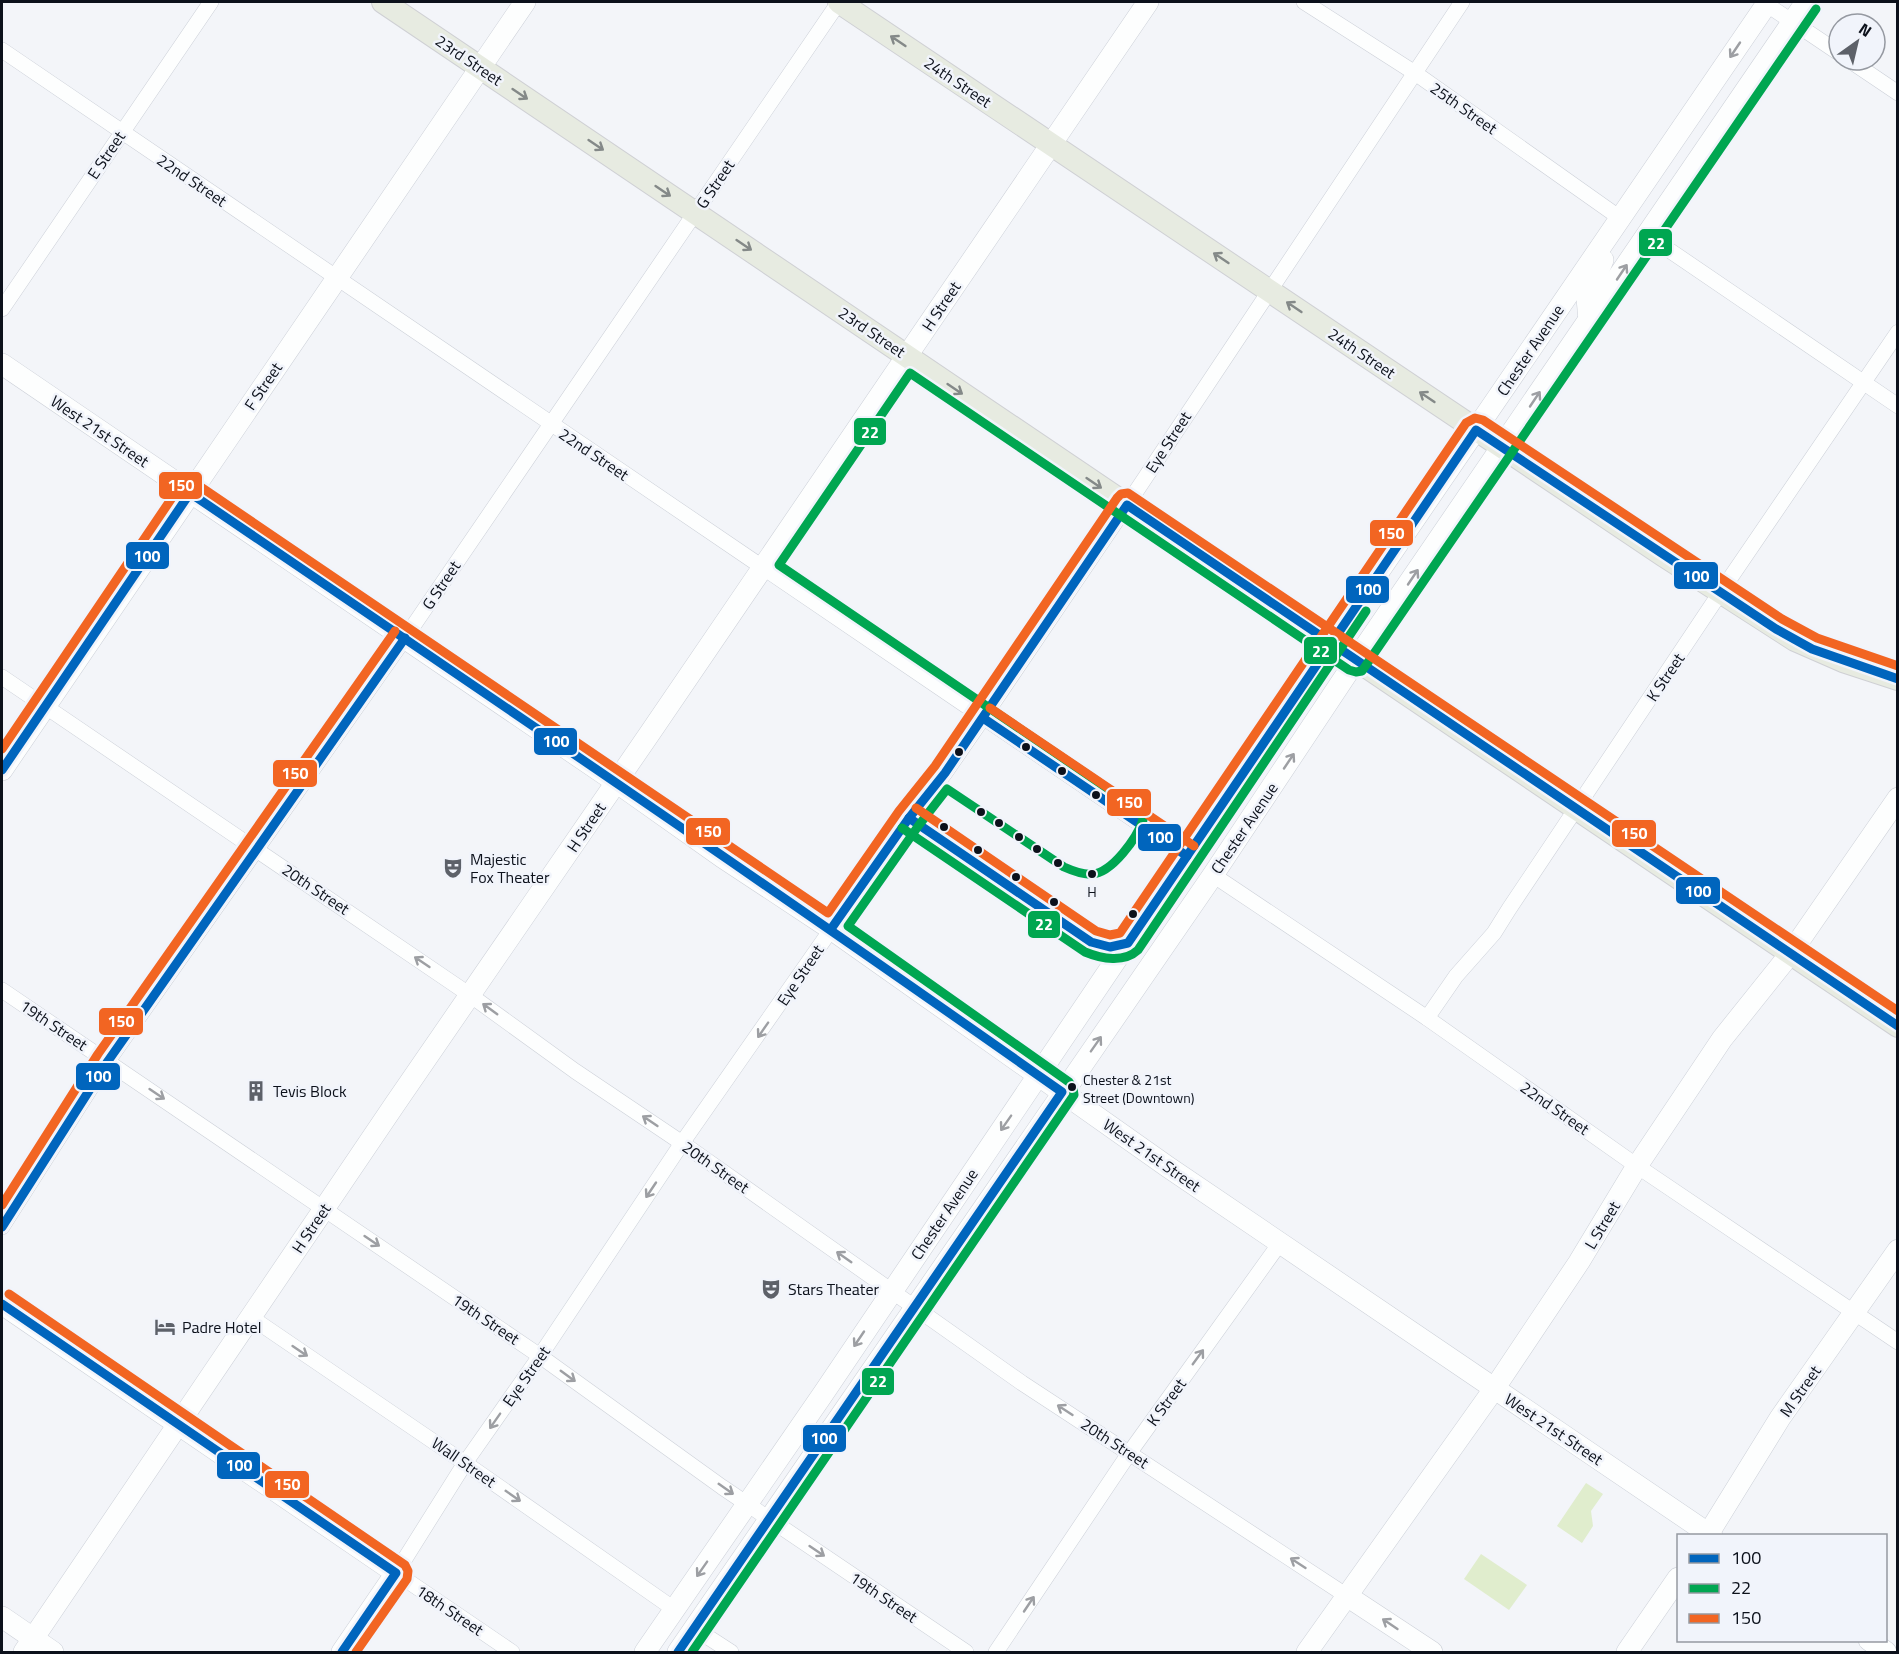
<svg xmlns="http://www.w3.org/2000/svg" width="1899" height="1654" font-family="'Titillium Web',sans-serif">
<style>
.green{fill:#e0edcd}
.lines{fill:none;stroke-linecap:round;stroke-linejoin:round}
.street-casing{stroke:#ccd0d8;stroke-width:16}
.secondary-casing{stroke:#ccd0d8;stroke-width:22}
.primary-casing{stroke:#cfd0d4;stroke-width:24}
.street{stroke:#fdfefe;stroke-width:15}
.secondary{stroke:#fdfefe;stroke-width:21}
.primary{stroke:#e7ebe1;stroke-width:22}
.bus-1-casing{stroke:#f1f4fb;stroke-width:14}
.bus-2-casing{stroke:#f1f4fb;stroke-width:14}
.bus-3-casing{stroke:#f1f4fb;stroke-width:14}
.bus-1{stroke:#0065bd;stroke-width:9}
.bus-2{stroke:#00a651;stroke-width:9}
.bus-3{stroke:#f26522;stroke-width:9}
.oneway{stroke:#848988}
.oneway2{stroke:#9d9fa3}
.bus-dot{fill:#0c111b;stroke:#f1f4fb;stroke-width:2}
.labels{text-anchor:middle;stroke-width:5;stroke-linejoin:round;paint-order:stroke}
.bus-label{font-size:14px;fill:#0c111b;stroke:#f1f4fb}
.street-label{font-size:16px;fill:#0c111b;stroke:#f1f4fb}
.poi-label{font-size:16px;fill:#0c111b;stroke:#f1f4fb;text-anchor:start}
.line-badge{stroke:#f1f4fb;stroke-width:2}
.badge-label{font-size:16px;text-anchor:middle;font-weight:bold;fill:#fff}
</style>
<rect width="100%" height="100%" fill="#f3f5f9"/>
<g class="green">
<polygon points="1586,1483 1603,1494 1591,1511 1593,1526 1582,1543 1557,1526"/>
<polygon points="1481,1554 1527,1585 1509,1610 1464,1579"/>
</g>
<g class="lines">
<g class="street-casing">
<g id="street">
<polyline points="1304,2 1415,73 1620,218"/>
<polyline points="1763,2 1839,53"/>
<polyline points="2,50 1187,856"/>
<polyline points="1849,60 1898,93"/>
<polyline points="1647,235 1898,406"/>
<polyline points="2,309 211,2"/>
<polyline points="2,677 470,995 575,1071 682,1143 1022,1383 1347,1596"/>
<polyline points="1213,875 1427,1018 1637,1166 1898,1342"/>
<polyline points="2,990 540,1356 722,1487 966,1652"/>
<polyline points="1427,1018 1456,976 1494,933 1509,909 1720,593 1898,332"/>
<polyline points="2,1227 108,1061 405,638 839,2"/>
<polyline points="252,1318 465,1463 674,1609"/>
<polyline points="694,1628 731,1652"/>
<polyline points="512,1652 396,1573 465,1463 540,1356 682,1143 909,818 945,773 983,718 1127,505 1462,2"/>
<polyline points="996,1652 1130,1452 1280,1243"/>
</g>
</g>
<g class="secondary-casing">
<g id="secondary">
<polyline points="1589,320 1587,298 1603,260"/>
<polyline points="2,364 616,782 722,857 831,929 1168,1167 1712,1536"/>
<polyline points="2,770 525,2"/>
<polyline points="2,1304 396,1573 342,1652"/>
<polyline points="1707,1536 1780,1418 1898,1250"/>
<polyline points="1347,1596 1432,1652"/>
<polyline points="2,1617 53,1652"/>
<polyline points="1869,1640 1886,1652"/>
<polyline points="24,1652 395,1104 650,733 1148,2"/>
<polyline points="645,1652 823,1394 1330,643 1768,2"/>
<polyline points="678,1652 1213,875 1356,660 1806,2"/>
<polyline points="1307,1652 1494,1389 1579,1262 1637,1166 1722,1039 1790,954 1898,798"/>
<polyline points="1627,1652 1678,1578"/>
</g>
</g>
<g class="primary-casing">
<g id="primary">
<polyline points="383,2 1898,1026"/>
<polyline points="839,2 1663,555 1795,640 1843,661 1898,679"/>
</g>
</g>
<use href="#street" class="street"/>
<use href="#secondary" class="secondary"/>
<use href="#primary" class="primary"/>
<g class="bus-1-casing">
<g id="bus-1">
<polyline points="983,718 1187,856"/>
<path d="M2,770L190,493C482,691 774,889 1062,1092L678,1652"/>
<polyline points="909,818 1091,942 1110,947 1128,943 1476,430 1776,629 1812,649 1898,679"/>
<polyline points="831,929 909,818 945,773 1127,505 1898,1026"/>
<polyline points="2,1227 108,1061 405,638"/>
<polyline points="2,1304 396,1573 342,1652"/>
</g>
</g>
<g class="bus-2-casing">
<g id="bus-2">
<path d="M902,828L1085,952C1102,959 1124,963 1138,950L1366,611"/>
<path d="M692,1652L1074,1095L1073,1088L1069,1082L848,926L919,825L947,789L1064,867C1073,871 1083,875 1092,874C1112,873 1137,838 1143,820L1142,813L1138,809L779,565L910,373L1349,670L1356,672L1362,671L1816,9"/>
</g>
</g>
<g class="bus-3-casing">
<g id="bus-3">
<polyline points="990,708 1194,846"/>
<polyline points="2,749 180,486 185,482 192,481 828,913 899,811 935,766 1117,498 1121,494 1128,493 1898,1011"/>
<polyline points="916,808 1096,931 1110,935 1120,933 1466,423 1475,418 1483,420 1782,619 1817,638 1898,666"/>
<polyline points="2,1205 98,1054 395,631"/>
<polyline points="9,1294 405,1565 408,1571 407,1579 356,1652"/>
</g>
</g>
<use href="#bus-1" class="bus-1"/>
<use href="#bus-2" class="bus-2"/>
<use href="#bus-3" class="bus-3"/>
</g>
<defs><path id="oneway-shaft" d="M-6 0H5M1.5-3L5.5 0L1.5 3" fill="none" stroke-width="1.6" stroke-linecap="round" stroke-linejoin="round" transform="scale(1.5)"/></defs>
<g class="oneway">
<use href="#oneway-shaft" transform="translate(898 41) rotate(-146)"/>
<use href="#oneway-shaft" transform="translate(520 94) rotate(34)"/>
<use href="#oneway-shaft" transform="translate(596 145) rotate(34)"/>
<use href="#oneway-shaft" transform="translate(663 191) rotate(34)"/>
<use href="#oneway-shaft" transform="translate(744 245) rotate(34)"/>
<use href="#oneway-shaft" transform="translate(1221 258) rotate(-146)"/>
<use href="#oneway-shaft" transform="translate(1294 307) rotate(-146)"/>
<use href="#oneway-shaft" transform="translate(955 389) rotate(34)"/>
<use href="#oneway-shaft" transform="translate(1427 397) rotate(-146)"/>
<use href="#oneway-shaft" transform="translate(1094 483) rotate(34)"/>
</g>
<g class="oneway2">
<use href="#oneway-shaft" transform="translate(1735 50) rotate(124)"/>
<use href="#oneway-shaft" transform="translate(1622 272) rotate(-56)"/>
<use href="#oneway-shaft" transform="translate(1535 399) rotate(-56)"/>
<use href="#oneway-shaft" transform="translate(1413 577) rotate(-56)"/>
<use href="#oneway-shaft" transform="translate(1289 761) rotate(-56)"/>
<use href="#oneway-shaft" transform="translate(422 962) rotate(-146)"/>
<use href="#oneway-shaft" transform="translate(490 1009) rotate(-144)"/>
<use href="#oneway-shaft" transform="translate(763 1030) rotate(125)"/>
<use href="#oneway-shaft" transform="translate(1096 1044) rotate(-55)"/>
<use href="#oneway-shaft" transform="translate(157 1094) rotate(34)"/>
<use href="#oneway-shaft" transform="translate(650 1121) rotate(-146)"/>
<use href="#oneway-shaft" transform="translate(1006 1123) rotate(125)"/>
<use href="#oneway-shaft" transform="translate(651 1190) rotate(124)"/>
<use href="#oneway-shaft" transform="translate(372 1241) rotate(34)"/>
<use href="#oneway-shaft" transform="translate(844 1257) rotate(-145)"/>
<use href="#oneway-shaft" transform="translate(859 1339) rotate(124)"/>
<use href="#oneway-shaft" transform="translate(300 1351) rotate(34)"/>
<use href="#oneway-shaft" transform="translate(1198 1357) rotate(-54)"/>
<use href="#oneway-shaft" transform="translate(568 1376) rotate(36)"/>
<use href="#oneway-shaft" transform="translate(1065 1410) rotate(-147)"/>
<use href="#oneway-shaft" transform="translate(495 1421) rotate(125)"/>
<use href="#oneway-shaft" transform="translate(726 1489) rotate(35)"/>
<use href="#oneway-shaft" transform="translate(513 1496) rotate(35)"/>
<use href="#oneway-shaft" transform="translate(817 1551) rotate(34)"/>
<use href="#oneway-shaft" transform="translate(1298 1563) rotate(-147)"/>
<use href="#oneway-shaft" transform="translate(702 1569) rotate(125)"/>
<use href="#oneway-shaft" transform="translate(1029 1604) rotate(-56)"/>
<use href="#oneway-shaft" transform="translate(1390 1624) rotate(-146)"/>
</g>
<defs>
<g id="theatre-bare" transform="scale(1.62)"><path d="M-5-5.5Q0-4 5-5.5V0Q5 5 0 6Q-5 5-5 0ZM-3.3-2.5H-1v1.5H-3.3ZM1-2.5H3.3v1.5H1ZM-2.8 1Q0 5.5 2.8 1Z" fill="#5d6169" stroke="#f1f4fb" stroke-width="2.5" paint-order="stroke"/></g>
<g id="building-bare" transform="scale(1.62)"><path d="M-4-6H4V6H1V3H-1V6H-4ZM-2.5-4.3h1.7v1.8h-1.7ZM.8-4.3h1.7v1.8H.8ZM-2.5-1h1.7V.8h-1.7ZM.8-1h1.7V.8H.8Z" fill="#5d6169" stroke="#f1f4fb" stroke-width="2.5" paint-order="stroke"/></g>
<g id="hotel-bare" transform="scale(1.62)"><path d="M-6-4.5h1.5V1H6V5H4.5V3h-9V5H-6ZM-4 0a1.8 1.8 0 1 1 3.6 0ZM.5 0V-2.5h3Q6-2.5 6 0Z" fill="#5d6169" stroke="#f1f4fb" stroke-width="2.5" paint-order="stroke"/></g>
</defs>
<g fill-rule="evenodd">
<use href="#theatre-bare" x="453" y="868"/>
<use href="#building-bare" x="256" y="1091"/>
<use href="#theatre-bare" x="771" y="1289"/>
<use href="#hotel-bare" x="165" y="1327"/>
</g>
<g class="bus-dot">
<circle cx="1026" cy="747" r="5"/>
<circle cx="959" cy="752" r="5"/>
<circle cx="1062" cy="771" r="5"/>
<circle cx="1096" cy="795" r="5"/>
<circle cx="981" cy="812" r="5"/>
<circle cx="999" cy="823" r="5"/>
<circle cx="944" cy="827" r="5"/>
<circle cx="1019" cy="837" r="5"/>
<circle cx="1037" cy="849" r="5"/>
<circle cx="978" cy="850" r="5"/>
<circle cx="1058" cy="863" r="5"/>
<circle cx="1092" cy="874" r="5"/>
<circle cx="1016" cy="877" r="5"/>
<circle cx="1054" cy="902" r="5"/>
<circle cx="1133" cy="914" r="5"/>
<circle cx="1072" cy="1087" r="5"/>
</g>
<g class="labels">
<g class="bus-label">
<text x="1092" y="897">H</text>
<text x="1083" y="1085" text-anchor="start">Chester &amp; 21st<tspan x="1083" dy="18">Street (Downtown)</tspan></text>
</g>
<g class="street-label">
<text transform="translate(469 60) rotate(34)" y="6">23rd Street</text>
<text transform="translate(958 82) rotate(34)" y="6">24th Street</text>
<text transform="translate(1464 108) rotate(35)" y="6">25th Street</text>
<text transform="translate(106 155) rotate(-56)" y="6">E Street</text>
<text transform="translate(192 180) rotate(34)" y="6">22nd Street</text>
<text transform="translate(715 184) rotate(-56)" y="6">G Street</text>
<text transform="translate(941 306) rotate(-56)" y="6">H Street</text>
<text transform="translate(872 332) rotate(34)" y="6">23rd Street</text>
<text transform="translate(1530 350) rotate(-56)" y="6">Chester Avenue</text>
<text transform="translate(1362 353) rotate(34)" y="6">24th Street</text>
<text transform="translate(263 386) rotate(-56)" y="6">F Street</text>
<text transform="translate(100 431) rotate(34)" y="6">West 21st Street</text>
<text transform="translate(1168 442) rotate(-57)" y="6">Eye Street</text>
<text transform="translate(594 454) rotate(34)" y="6">22nd Street</text>
<text transform="translate(441 585) rotate(-56)" y="6">G Street</text>
<text transform="translate(1665 677) rotate(-56)" y="6">K Street</text>
<text transform="translate(586 827) rotate(-56)" y="6">H Street</text>
<text transform="translate(1244 828) rotate(-56)" y="6">Chester Avenue</text>
<text transform="translate(316 889) rotate(34)" y="6">20th Street</text>
<text transform="translate(800 975) rotate(-56)" y="6">Eye Street</text>
<text transform="translate(54 1025) rotate(34)" y="6">19th Street</text>
<text transform="translate(1555 1108) rotate(35)" y="6">22nd Street</text>
<text transform="translate(1152 1155) rotate(35)" y="6">West 21st Street</text>
<text transform="translate(716 1167) rotate(35)" y="6">20th Street</text>
<text transform="translate(944 1214) rotate(-56)" y="6">Chester Avenue</text>
<text transform="translate(1602 1225) rotate(-59)" y="6">L Street</text>
<text transform="translate(311 1228) rotate(-56)" y="6">H Street</text>
<text transform="translate(486 1319) rotate(34)" y="6">19th Street</text>
<text transform="translate(526 1376) rotate(-55)" y="6">Eye Street</text>
<text transform="translate(1800 1391) rotate(-55)" y="6">M Street</text>
<text transform="translate(1166 1402) rotate(-54)" y="6">K Street</text>
<text transform="translate(1554 1429) rotate(34)" y="6">West 21st Street</text>
<text transform="translate(1115 1443) rotate(33)" y="6">20th Street</text>
<text transform="translate(464 1462) rotate(35)" y="6">Wall Street</text>
<text transform="translate(884 1597) rotate(34)" y="6">19th Street</text>
<text transform="translate(450 1610) rotate(34)" y="6">18th Street</text>
</g>
<g class="poi-label">
<text x="470" y="865">Majestic<tspan x="470" dy="18">Fox Theater</tspan></text>
<text x="273" y="1097">Tevis Block</text>
<text x="788" y="1295">Stars Theater</text>
<text x="182" y="1333">Padre Hotel</text>
</g>
</g>
<g class="line-badge">
<rect x="1638" y="228" width="35" height="29" rx="6" fill="#00a651"/>
<rect x="853" y="417" width="34" height="29" rx="6" fill="#00a651"/>
<rect x="158" y="471" width="45" height="29" rx="6" fill="#f26522"/>
<rect x="1369" y="519" width="45" height="28" rx="6" fill="#f26522"/>
<rect x="125" y="541" width="45" height="29" rx="6" fill="#0065bd"/>
<rect x="1673" y="561" width="46" height="29" rx="6" fill="#0065bd"/>
<rect x="1345" y="575" width="45" height="29" rx="6" fill="#0065bd"/>
<rect x="1303" y="636" width="35" height="29" rx="6" fill="#00a651"/>
<rect x="533" y="727" width="45" height="29" rx="6" fill="#0065bd"/>
<rect x="272" y="759" width="46" height="29" rx="6" fill="#f26522"/>
<rect x="1106" y="788" width="46" height="29" rx="6" fill="#f26522"/>
<rect x="685" y="817" width="46" height="29" rx="6" fill="#f26522"/>
<rect x="1611" y="819" width="46" height="29" rx="6" fill="#f26522"/>
<rect x="1137" y="823" width="45" height="29" rx="6" fill="#0065bd"/>
<rect x="1675" y="876" width="46" height="29" rx="6" fill="#0065bd"/>
<rect x="1027" y="910" width="34" height="29" rx="6" fill="#00a651"/>
<rect x="98" y="1007" width="46" height="29" rx="6" fill="#f26522"/>
<rect x="75" y="1062" width="46" height="29" rx="6" fill="#0065bd"/>
<rect x="861" y="1367" width="34" height="29" rx="6" fill="#00a651"/>
<rect x="802" y="1424" width="45" height="29" rx="6" fill="#0065bd"/>
<rect x="216" y="1451" width="45" height="29" rx="6" fill="#0065bd"/>
<rect x="264" y="1470" width="46" height="29" rx="6" fill="#f26522"/>
</g>
<g class="badge-label">
<text x="1656" y="249">22</text>
<text x="870" y="438">22</text>
<text x="181" y="491">150</text>
<text x="1391" y="539">150</text>
<text x="147" y="562">100</text>
<text x="1696" y="582">100</text>
<text x="1368" y="595">100</text>
<text x="1321" y="657">22</text>
<text x="556" y="747">100</text>
<text x="295" y="779">150</text>
<text x="1129" y="808">150</text>
<text x="708" y="837">150</text>
<text x="1634" y="839">150</text>
<text x="1160" y="843">100</text>
<text x="1698" y="897">100</text>
<text x="1044" y="930">22</text>
<text x="121" y="1027">150</text>
<text x="98" y="1082">100</text>
<text x="878" y="1387">22</text>
<text x="824" y="1444">100</text>
<text x="239" y="1471">100</text>
<text x="287" y="1490">150</text>
</g>
<rect width="1899" height="1654" fill="none" stroke="#0c111b" stroke-width="6"/>
<rect x="1677" y="1534" width="210" height="108" fill="#f1f4fb" stroke="#9599a1" stroke-width="1.5"/>
<rect x="1689" y="1554" width="30" height="9" fill="#0065bd" stroke="#9599a1" stroke-width="1.5"/>
<text x="1731" y="1564" font-size="18" fill="#0c111b">100</text>
<rect x="1689" y="1584" width="30" height="9" fill="#00a651" stroke="#9599a1" stroke-width="1.5"/>
<text x="1731" y="1594" font-size="18" fill="#0c111b">22</text>
<rect x="1689" y="1614" width="30" height="9" fill="#f26522" stroke="#9599a1" stroke-width="1.5"/>
<text x="1731" y="1624" font-size="18" fill="#0c111b">150</text>
<g transform="translate(1857 42) rotate(34)"><circle r="28" fill="#f1f4fb" stroke="#9599a1" stroke-width="1.5"/>
<path d="M0-4.5L10 22L0 15L-10 22Z" fill="#5d6169"/>
<text y="-9" font-size="16" font-weight="bold" text-anchor="middle" fill="#0c111b">N</text>
</g>
</svg>
